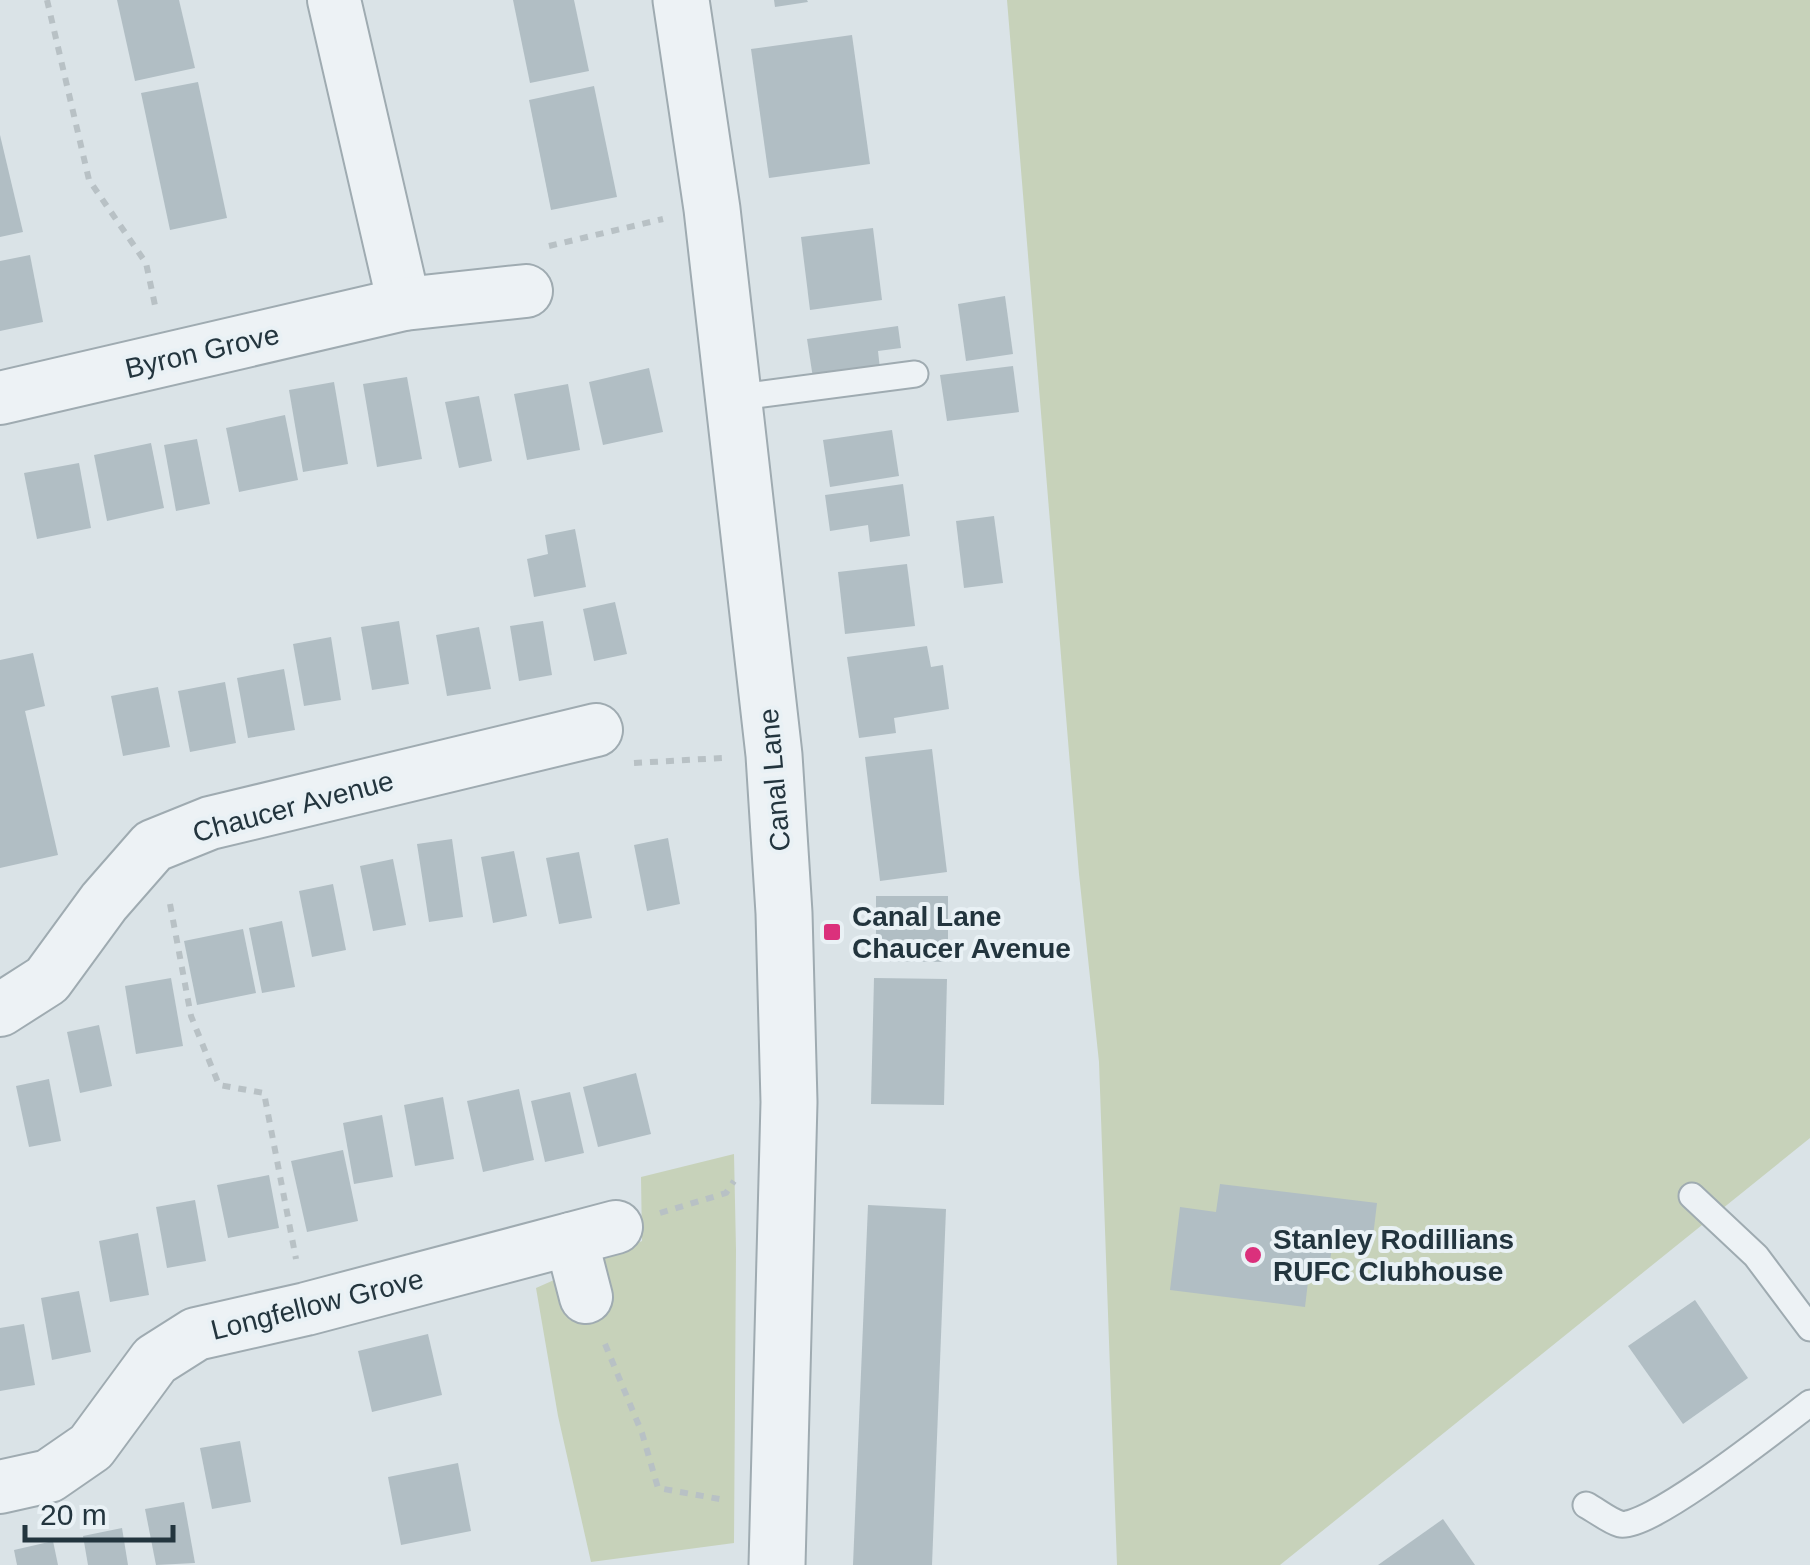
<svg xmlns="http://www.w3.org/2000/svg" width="1810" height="1565" font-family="Arial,sans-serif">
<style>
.green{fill:#c7d2ba}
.building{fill:#b1bec4}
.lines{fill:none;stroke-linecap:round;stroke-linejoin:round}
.service-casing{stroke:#9fabb1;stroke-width:29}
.minor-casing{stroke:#9fabb1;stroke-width:56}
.tertiary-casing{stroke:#9fabb1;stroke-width:59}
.path{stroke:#b8c1c5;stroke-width:6;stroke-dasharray:8 8;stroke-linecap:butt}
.service{stroke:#edf2f5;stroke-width:25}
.minor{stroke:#edf2f5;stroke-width:52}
.tertiary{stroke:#edf2f5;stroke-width:55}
.poi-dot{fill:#db307c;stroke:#e9f1f5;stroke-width:4}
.labels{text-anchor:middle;stroke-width:8;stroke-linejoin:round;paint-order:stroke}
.street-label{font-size:28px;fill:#23353e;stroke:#e9f1f5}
.poi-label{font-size:28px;font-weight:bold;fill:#23353e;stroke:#e9f1f5;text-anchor:start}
</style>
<rect width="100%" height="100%" fill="#dae3e7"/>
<g class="green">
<polygon points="1007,0 1810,0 1810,1138 1280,1565 1117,1565 1099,1062 1079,874"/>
<polygon points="734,1154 736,1250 734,1543 591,1562 558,1416 536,1288 642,1241 641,1177"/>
</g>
<g class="building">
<polygon points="117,0 179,0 195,68 135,81"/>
<polygon points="513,0 574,0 589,71 530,83"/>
<polygon points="774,0 807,0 808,2 775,7"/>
<polygon points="852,35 870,164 769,178 751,49"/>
<polygon points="198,82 227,218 170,230 141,93"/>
<polygon points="594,86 617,197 551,210 529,100"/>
<polygon points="0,135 23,232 0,237"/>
<polygon points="873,228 882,300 810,310 801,237"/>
<polygon points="30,255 43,322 0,331 0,261"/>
<polygon points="1005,296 1013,354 966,361 958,304"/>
<polygon points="898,326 901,348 878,351 880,369 813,378 807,339"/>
<polygon points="1013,366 1019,412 947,421 940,375"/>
<polygon points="649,368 663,432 603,445 589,382"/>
<polygon points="407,377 422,459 377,467 363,384"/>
<polygon points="334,382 348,464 303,472 289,390"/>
<polygon points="568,384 580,450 527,460 514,394"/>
<polygon points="479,396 492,461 459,468 445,402"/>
<polygon points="285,415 298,480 239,492 226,428"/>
<polygon points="892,430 899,476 830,487 823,440"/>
<polygon points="197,439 210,504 176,511 164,445"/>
<polygon points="151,443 164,508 107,521 94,455"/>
<polygon points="79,463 91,528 37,539 24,473"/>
<polygon points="903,484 910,536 870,542 868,525 830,531 825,495"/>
<polygon points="994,516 1003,583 964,588 956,521"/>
<polygon points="575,529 586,587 534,597 527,559 548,554 545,535"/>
<polygon points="907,564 915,626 845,634 838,572"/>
<polygon points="615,602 627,654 594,661 583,609"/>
<polygon points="399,621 409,684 372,690 361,627"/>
<polygon points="543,621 552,675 519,681 510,626"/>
<polygon points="479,627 491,689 447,696 436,635"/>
<polygon points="331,637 341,700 304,706 293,644"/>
<polygon points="927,646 931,667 943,665 949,709 894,718 896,733 859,738 847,657"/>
<polygon points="33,653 45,706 25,711 58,855 0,868 0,660"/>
<polygon points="284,669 295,730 248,738 237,678"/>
<polygon points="225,682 236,743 190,752 178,691"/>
<polygon points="158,687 170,747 123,756 111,696"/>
<polygon points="932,749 947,872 880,881 865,757"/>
<polygon points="668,838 680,904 647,911 634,845"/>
<polygon points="452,839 463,917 429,922 417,844"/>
<polygon points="514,851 527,916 493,923 481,857"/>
<polygon points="579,852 592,918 559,924 546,858"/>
<polygon points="393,859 406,925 373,931 360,866"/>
<polygon points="333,884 346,950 312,957 299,891"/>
<polygon points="876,896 948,896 948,962 876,961"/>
<polygon points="282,921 295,987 262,993 249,928"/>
<polygon points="243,929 256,993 197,1005 184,941"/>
<polygon points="171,978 183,1046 136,1054 125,986"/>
<polygon points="874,978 947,979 944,1105 871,1104"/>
<polygon points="99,1025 112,1086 80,1093 67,1032"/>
<polygon points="636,1073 651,1134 598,1147 583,1087"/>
<polygon points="49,1079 61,1141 29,1147 16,1086"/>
<polygon points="519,1089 534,1160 483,1172 467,1101"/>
<polygon points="570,1092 584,1153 545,1162 531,1101"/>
<polygon points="443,1097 454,1159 415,1166 404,1105"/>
<polygon points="382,1115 393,1177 354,1184 343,1123"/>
<polygon points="343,1150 358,1221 307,1232 291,1161"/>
<polygon points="269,1175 279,1228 228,1238 217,1185"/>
<polygon points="1220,1184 1377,1203 1372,1245 1333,1240 1329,1268 1310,1265 1305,1307 1170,1290 1180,1207 1216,1212"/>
<polygon points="195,1200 206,1261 167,1268 156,1207"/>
<polygon points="868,1205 946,1209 932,1565 853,1565"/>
<polygon points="138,1233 149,1295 110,1302 99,1241"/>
<polygon points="79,1291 91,1352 52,1360 41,1298"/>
<polygon points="1695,1300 1748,1378 1683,1424 1628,1346"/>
<polygon points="24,1324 35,1385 0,1391 0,1328"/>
<polygon points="428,1334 442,1395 372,1412 358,1351"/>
<polygon points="240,1441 251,1502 212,1509 200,1448"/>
<polygon points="458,1463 471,1531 401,1545 388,1477"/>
<polygon points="184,1502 195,1563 156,1565 145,1509"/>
<polygon points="1443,1519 1475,1565 1378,1565"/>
<polygon points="122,1528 128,1565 88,1565 83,1536"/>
<polygon points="53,1541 58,1565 17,1565 14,1550"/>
</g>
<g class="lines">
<g class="service-casing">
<g id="service">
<polyline points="733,398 915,374"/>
<polyline points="1692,1196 1756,1256 1810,1328"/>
<path d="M1586,1505C1596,1510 1609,1521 1620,1524C1648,1531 1781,1425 1810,1403"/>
</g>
</g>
<g class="minor-casing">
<g id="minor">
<polyline points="334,0 404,304"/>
<polyline points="0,398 404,304 526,291"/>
<polyline points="0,1010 47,980 104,902 153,846 210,823 596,730"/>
<polyline points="571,1239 586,1297"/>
<polyline points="0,1487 49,1476 91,1447 155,1360 196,1334 306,1309 616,1227"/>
</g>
</g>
<g class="tertiary-casing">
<polyline id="tertiary" points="681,0 712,209 774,755 784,913 789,1102 777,1565"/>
</g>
<g class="path">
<polyline points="47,0 89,180 146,263 156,310"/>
<polyline points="549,246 663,219"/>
<polyline points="634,763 722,758"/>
<polyline points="170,904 191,1016 219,1085 264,1093 296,1259"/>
<polyline points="660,1213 726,1193 734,1181"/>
<polyline points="605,1344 642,1433 658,1488 725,1500"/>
</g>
<use href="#service" class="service"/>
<use href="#minor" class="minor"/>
<use href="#tertiary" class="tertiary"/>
</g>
<g class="poi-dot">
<rect x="822" y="922" width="20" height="20" rx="5"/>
<circle cx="1253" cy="1255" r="10"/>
</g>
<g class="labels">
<g class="street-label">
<text transform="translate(202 351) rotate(-13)" y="10">Byron Grove</text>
<text transform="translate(774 780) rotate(-95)" y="10">Canal Lane</text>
<text transform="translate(293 806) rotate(-15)" y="10">Chaucer Avenue</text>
<text transform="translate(317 1304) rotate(-14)" y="10">Longfellow Grove</text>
</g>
<g class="poi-label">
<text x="852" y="926">Canal Lane<tspan x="852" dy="32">Chaucer Avenue</tspan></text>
<text x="1273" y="1249">Stanley Rodillians<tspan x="1273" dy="32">RUFC Clubhouse</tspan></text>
</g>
</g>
<path d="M25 1525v15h148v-15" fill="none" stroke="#23353e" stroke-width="5"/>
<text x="40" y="1525" font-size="30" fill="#23353e" stroke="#e9f1f5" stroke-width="8" paint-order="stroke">20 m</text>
</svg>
